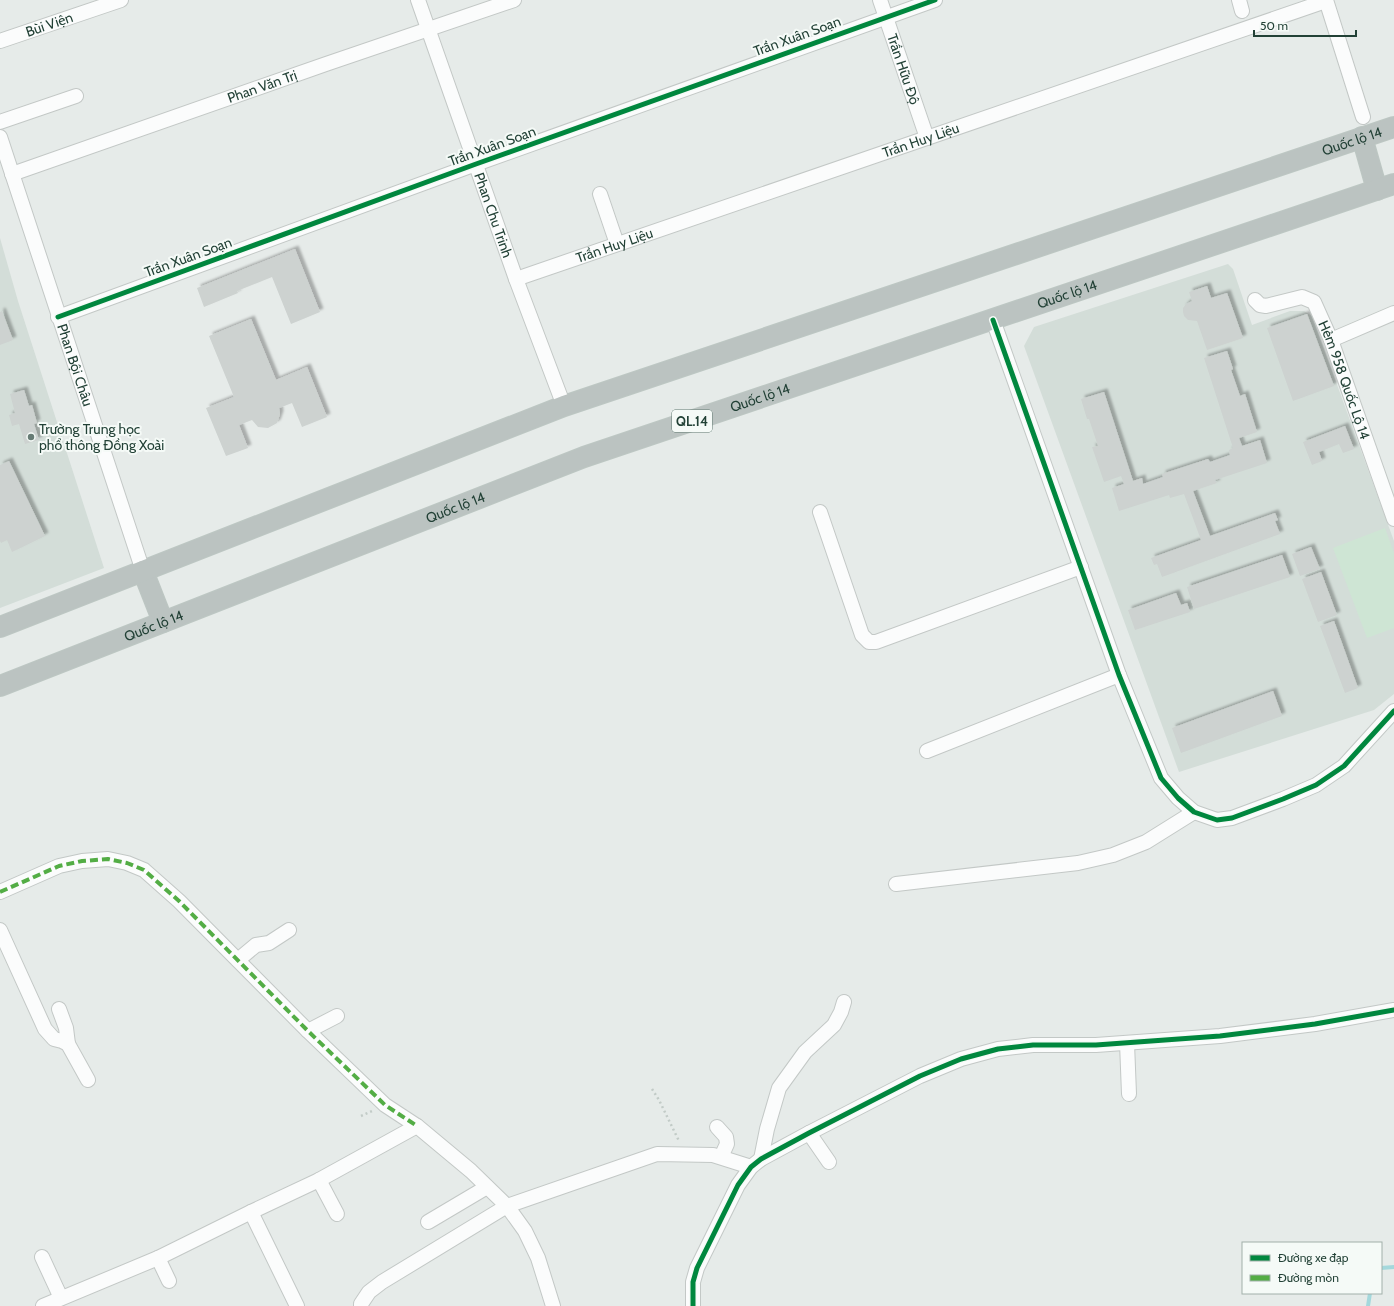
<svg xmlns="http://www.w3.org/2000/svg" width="1394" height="1306" font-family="Cabin,sans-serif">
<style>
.built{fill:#d3ddd8}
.green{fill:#cee5d4}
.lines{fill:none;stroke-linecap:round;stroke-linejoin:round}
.stream{stroke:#a4d8dc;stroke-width:4}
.building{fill:#cdd2d0;filter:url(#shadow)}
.minor-casing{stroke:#c3c8c6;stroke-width:16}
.highway-casing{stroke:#bdc7c3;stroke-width:22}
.path{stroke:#c2cbc7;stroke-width:2.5;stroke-dasharray:2 3;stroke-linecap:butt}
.minor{stroke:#fbfcfc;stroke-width:14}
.highway{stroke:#bbc3c1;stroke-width:20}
.quiet{stroke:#53ad45;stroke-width:4;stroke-dasharray:8 4;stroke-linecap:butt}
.cycleway-casing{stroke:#f5faf7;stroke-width:8}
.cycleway{stroke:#00873e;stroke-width:5}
.poi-dot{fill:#677c75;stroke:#f5faf7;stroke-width:1.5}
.labels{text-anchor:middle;stroke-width:4;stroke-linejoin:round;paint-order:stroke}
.shield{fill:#f5faf7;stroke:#617870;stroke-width:1}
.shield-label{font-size:13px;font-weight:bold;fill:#224136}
.street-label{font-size:14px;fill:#224136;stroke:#f5faf7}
.poi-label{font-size:14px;fill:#224136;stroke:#f5faf7;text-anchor:start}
</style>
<defs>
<filter id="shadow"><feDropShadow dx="3.5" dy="-3.5" stdDeviation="1" flood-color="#0004"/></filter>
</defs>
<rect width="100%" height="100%" fill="#e6ebe9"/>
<g class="built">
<polygon points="0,238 18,301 104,568 0,608"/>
<polygon points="1228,264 1233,269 1252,325 1290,311 1304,311 1312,316 1394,541 1394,694 1374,710 1179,772 1024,346 1034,327"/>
</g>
<polygon class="green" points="1385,528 1394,553 1394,628 1367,638 1333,548"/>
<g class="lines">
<g class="stream">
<polyline points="1381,1268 1394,1267"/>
<polyline points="1368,1306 1370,1293"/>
</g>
</g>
<g class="building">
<polygon points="295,249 320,312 291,324 272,277 237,291 238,293 204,307 197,288"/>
<polygon points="1207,286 1211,298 1227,293 1243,338 1207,350 1197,321 1188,320 1184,316 1183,312 1183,308 1186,304 1192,301 1189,292"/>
<polygon points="2,311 13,340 0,345 0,312"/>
<polygon points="1307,314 1334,386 1293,401 1267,328"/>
<polygon points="251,319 276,380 307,367 327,417 302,427 292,403 279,408 280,414 277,423 268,428 258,427 252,420 239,425 248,448 226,456 206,408 234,397 209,336"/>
<polygon points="1227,351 1233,369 1231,370 1240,396 1245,394 1257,432 1239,438 1242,446 1260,440 1267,463 1215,480 1217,483 1193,491 1210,536 1275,513 1278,520 1275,521 1280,534 1162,577 1157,564 1154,565 1151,558 1201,540 1184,494 1170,498 1169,495 1119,511 1112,488 1124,484 1121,476 1104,482 1092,447 1098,446 1089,419 1087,419 1081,399 1104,392 1133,481 1142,478 1143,484 1163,477 1162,474 1208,459 1210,462 1230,455 1229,450 1233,448 1204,358"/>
<polygon points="24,390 29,406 32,405 37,423 34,424 39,440 25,444 19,424 12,426 9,415 15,413 10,394"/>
<polygon points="1345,426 1354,449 1343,453 1339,444 1319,452 1322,461 1312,465 1303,442"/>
<polygon points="9,461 45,536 12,552 7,540 1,543 0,541 0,465"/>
<polygon points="1311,547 1320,569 1300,576 1292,554"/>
<polygon points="1282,555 1290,577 1194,609 1187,587"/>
<polygon points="1321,572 1337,615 1318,622 1302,579"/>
<polygon points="1176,593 1181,605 1187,603 1190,612 1135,630 1128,610"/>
<polygon points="1334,621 1358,688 1345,693 1320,626"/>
<polygon points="1273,691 1282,716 1181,753 1172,728"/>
</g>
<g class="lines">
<g class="minor-casing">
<g id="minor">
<path id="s1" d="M418,0L516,279L564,406"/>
<path id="s2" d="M880,0L927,138"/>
<polyline points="1239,0 1242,11"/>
<polyline points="1326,0 1363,117"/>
<path id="s3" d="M0,41L121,0"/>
<polyline points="0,122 76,96"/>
<path id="s4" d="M0,137L143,571"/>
<path id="s5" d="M12,174L326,64L514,0"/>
<polyline points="600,194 617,244"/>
<path id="s6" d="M516,279L1326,1"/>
<path id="s7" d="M1255,300L1260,305L1266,306L1302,297L1314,302L1331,340L1394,519"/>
<polyline points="58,317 476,164 935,0"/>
<polyline points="993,320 1119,675 1161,778 1178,798 1194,812 1217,820 1232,818 1283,799 1316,785 1344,766 1394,711"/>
<polyline points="1331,340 1394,313"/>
<polyline points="820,512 862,635 869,642 876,642 1081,567"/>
<polyline points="927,751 1119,675"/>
<polyline points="896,884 1078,863 1113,855 1146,842 1194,812"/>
<polyline points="0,892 59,866 82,861 108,859 127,863 144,870 179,901 308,1031 385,1105 417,1126"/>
<polyline points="0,930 45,1029 54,1039 62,1041 68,1044 88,1080"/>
<polyline points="238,960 256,945 269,943 289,930"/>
<polyline points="59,1009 66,1028 68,1044"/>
<polyline points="308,1031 337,1016"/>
<polyline points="1127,1043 1129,1094"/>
<polyline points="717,1127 726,1137 727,1144 721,1157"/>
<polyline points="809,1133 829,1162"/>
<polyline points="761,1159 767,1129 779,1088 805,1052 834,1025 841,1012 844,1002"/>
<polyline points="319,1180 337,1214"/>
<polyline points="251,1212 297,1306"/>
<polyline points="428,1222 487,1187"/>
<polyline points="42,1257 61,1298"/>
<polyline points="158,1258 169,1281"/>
<polyline points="43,1306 158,1258 251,1212 319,1180 417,1126 471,1171 507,1206 525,1231 538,1258 553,1306"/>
<polyline points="361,1306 361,1304 369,1292 382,1282 507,1206 657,1154 713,1155 751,1167"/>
<polyline points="693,1306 693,1282 697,1268 738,1185 751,1167 761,1159 809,1133 920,1076 961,1059 998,1049 1033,1045 1096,1045 1220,1036 1315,1024 1394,1010"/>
</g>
</g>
<g class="highway-casing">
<g id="highway">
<polyline points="1362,137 1377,190"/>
<polyline points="143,571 163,622"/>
<path id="s8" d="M0,627L564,406L1394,127"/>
<path id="s9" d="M0,686L584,457L1394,184"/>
</g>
</g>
<g class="path">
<polyline points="652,1089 659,1100 679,1141"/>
<polyline points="361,1116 372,1111"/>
</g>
<use href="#minor" class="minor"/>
<use href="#highway" class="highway"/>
<polyline class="quiet" points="0,892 59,866 82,861 108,859 127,863 144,870 179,901 308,1031 385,1105 417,1126"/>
<g class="cycleway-casing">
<g id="cycleway">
<polyline points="58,317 476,164 935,0"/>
<polyline points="993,320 1119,675 1161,778 1178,798 1194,812 1217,820 1232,818 1283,799 1316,785 1344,766 1394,711"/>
<polyline points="693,1306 693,1282 697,1268 738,1185 751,1167 761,1159 809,1133 920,1076 961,1059 998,1049 1033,1045 1096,1045 1220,1036 1315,1024 1394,1010"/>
</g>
</g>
<use href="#cycleway" class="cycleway"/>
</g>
<circle class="poi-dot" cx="31" cy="437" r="4"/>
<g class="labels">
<rect class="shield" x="672" y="410" width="40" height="22" rx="3"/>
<g class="shield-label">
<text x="692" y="426">QL.14</text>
</g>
<g class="street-label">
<text dy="5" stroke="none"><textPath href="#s3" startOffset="52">Bùi Viện</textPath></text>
<text transform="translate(797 36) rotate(-20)" y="5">Trần Xuân Soạn</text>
<text dy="5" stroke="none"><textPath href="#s2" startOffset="73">Trần Hữu Độ</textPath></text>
<text dy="5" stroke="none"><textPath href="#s5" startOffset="265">Phan Văn Trị</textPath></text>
<text dy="5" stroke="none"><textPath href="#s6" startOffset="428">Trần Huy Liệu</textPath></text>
<text dy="5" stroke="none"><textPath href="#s8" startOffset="1437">Quốc lộ 14</textPath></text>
<text transform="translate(492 146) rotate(-20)" y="5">Trần Xuân Soạn</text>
<text dy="5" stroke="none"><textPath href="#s1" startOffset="228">Phan Chu Trinh</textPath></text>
<text dy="5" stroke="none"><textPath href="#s6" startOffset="104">Trần Huy Liệu</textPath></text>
<text transform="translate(188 257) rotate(-20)" y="5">Trần Xuân Soạn</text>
<text dy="5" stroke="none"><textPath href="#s9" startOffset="1137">Quốc lộ 14</textPath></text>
<text dy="5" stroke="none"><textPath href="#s4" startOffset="240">Phan Bội Châu</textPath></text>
<text dy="5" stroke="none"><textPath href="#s7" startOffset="147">Hẻm 958 Quốc Lộ 14</textPath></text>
<text dy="5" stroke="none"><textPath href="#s9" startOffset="813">Quốc lộ 14</textPath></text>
<text dy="5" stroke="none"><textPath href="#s9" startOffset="489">Quốc lộ 14</textPath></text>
<text dy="5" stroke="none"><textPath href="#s9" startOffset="165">Quốc lộ 14</textPath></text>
</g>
<g class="poi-label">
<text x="39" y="434">Trường Trung học<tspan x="39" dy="16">phổ thông Đồng Xoài</tspan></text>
</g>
</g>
<rect x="1242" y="1242" width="140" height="52" fill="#f5faf7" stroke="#a1b0aa"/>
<rect x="1250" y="1255" width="20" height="6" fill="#00873e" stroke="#a1b0aa"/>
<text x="1278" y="1262" font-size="12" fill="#224136">Đường xe đạp</text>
<rect x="1250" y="1275" width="20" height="6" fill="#53ad45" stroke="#a1b0aa"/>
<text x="1278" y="1282" font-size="12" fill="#224136">Đường mòn</text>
<path d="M1254 30v6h102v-6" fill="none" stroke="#224136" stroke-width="2"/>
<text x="1260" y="30" font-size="12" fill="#224136" stroke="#f5faf7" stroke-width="3" paint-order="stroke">50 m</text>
</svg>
